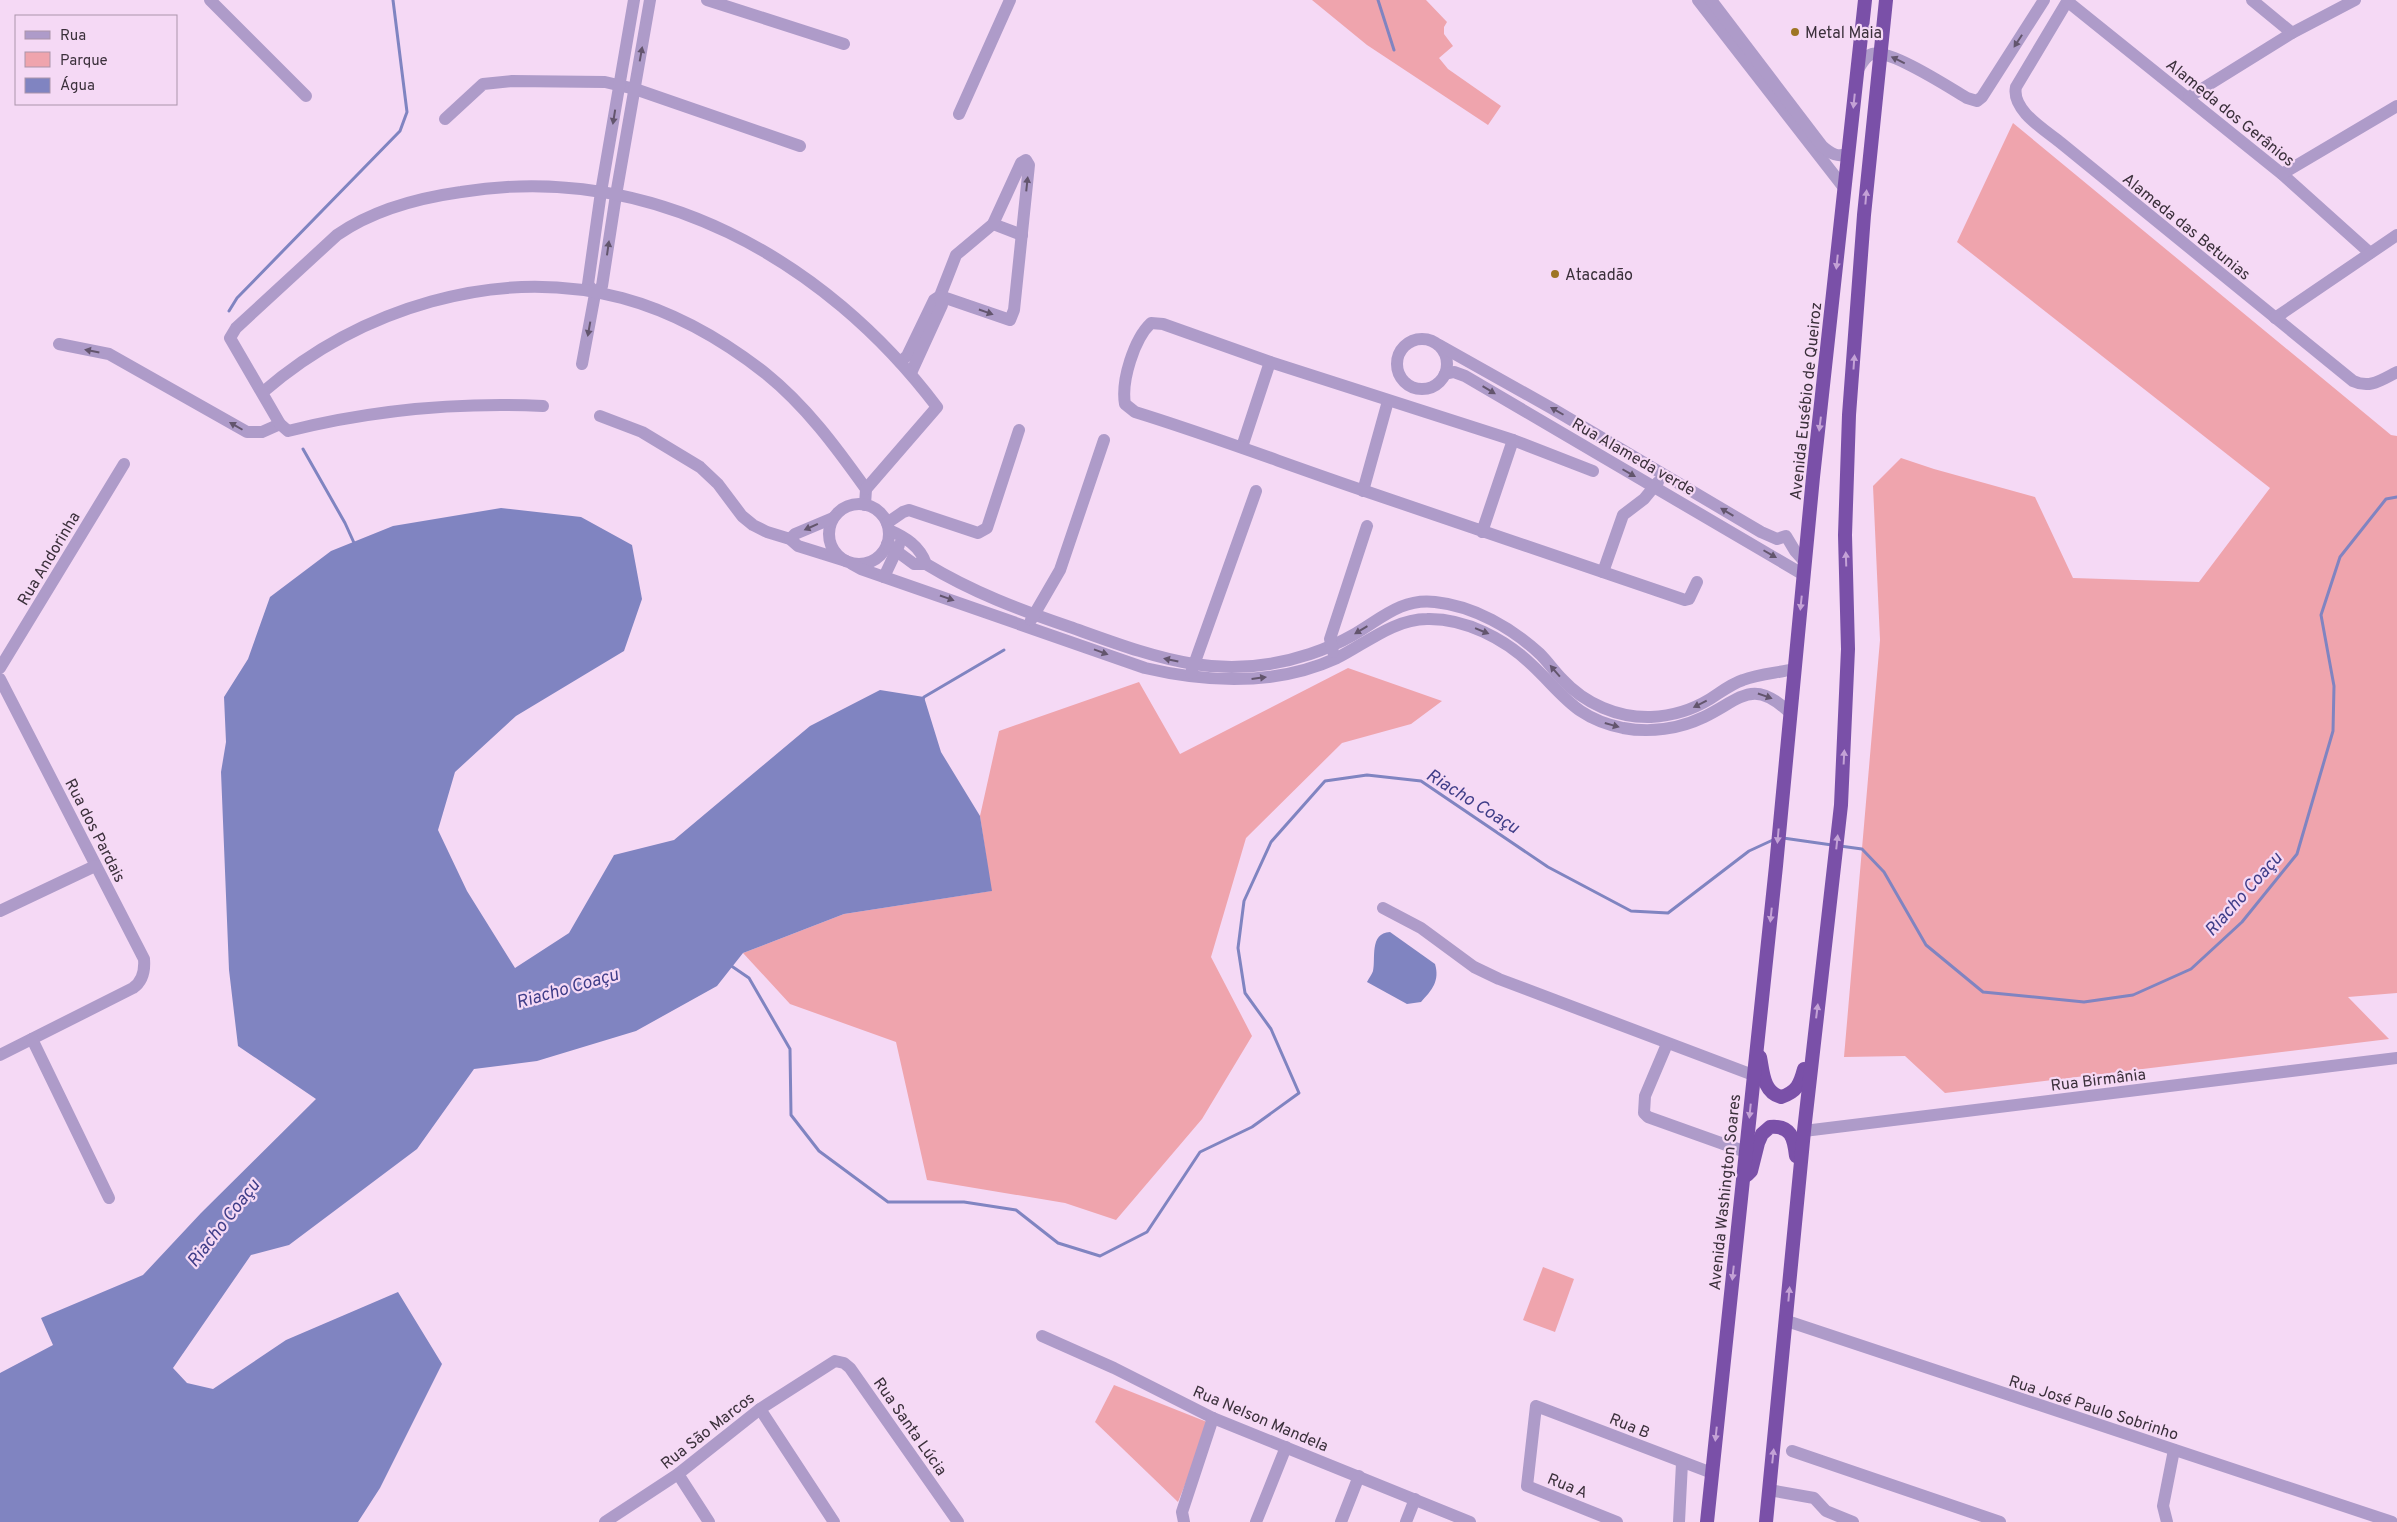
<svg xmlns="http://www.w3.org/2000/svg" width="2397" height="1522" font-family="Overpass,sans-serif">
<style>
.green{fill:#efa4ad}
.water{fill:#8084c1}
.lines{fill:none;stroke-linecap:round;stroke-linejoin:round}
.stream{stroke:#8084c1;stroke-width:3}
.minor{stroke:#ae9bc9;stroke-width:12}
.tertiary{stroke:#ae9bc9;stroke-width:12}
.trunk{stroke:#7a50a8;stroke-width:14}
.oneway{fill:#63556d}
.oneway2{fill:#c4a2d6}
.poi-dot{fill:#9e7524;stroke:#f5d9f5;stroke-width:2}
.labels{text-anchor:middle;stroke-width:4.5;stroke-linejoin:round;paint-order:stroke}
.poi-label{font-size:16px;fill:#3b303b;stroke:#f5d9f5;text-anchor:start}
.street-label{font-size:16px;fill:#3b303b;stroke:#f5d9f5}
.water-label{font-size:18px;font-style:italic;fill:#3f3d88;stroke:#f5d9f5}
</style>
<rect width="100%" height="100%" fill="#f5d9f5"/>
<g class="green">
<polygon points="1312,0 1426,0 1447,22 1444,27 1444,34 1453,46 1439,58 1448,69 1501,106 1488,125 1367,45"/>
<polygon points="2013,123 2391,435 2397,436 2397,993 2348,997 2389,1039 1945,1093 1905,1056 1844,1057 1880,640 1873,486 1901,458 1934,469 2035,497 2073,578 2199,582 2270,488 1957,242"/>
<polygon points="1348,668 1442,701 1411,724 1342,743 1246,838 1211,957 1252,1036 1202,1119 1116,1220 1065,1203 927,1180 896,1042 790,1004 743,953 844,914 991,891 980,816 999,731 1139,682 1180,754"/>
<polygon points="1543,1267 1574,1279 1555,1332 1523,1320"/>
<polygon points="1114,1385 1207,1422 1208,1428 1178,1502 1095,1422"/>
</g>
<g class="water">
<polygon points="501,508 581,517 632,545 642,599 624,651 516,716 455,772 438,830 467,891 515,968 569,933 614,855 674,840 810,726 880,690 924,697 941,752 980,816 992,891 844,914 743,953 717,986 636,1031 537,1061 474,1069 417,1149 289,1245 251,1255 173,1368 187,1383 213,1389 286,1340 398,1292 442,1364 380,1488 358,1522 0,1522 0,1373 53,1345 41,1318 143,1275 201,1213 316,1099 238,1046 229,970 221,772 226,742 224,697 248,659 270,597 331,551 393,526"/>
<path d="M1390,932L1435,964C1440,981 1432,990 1421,1002L1407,1004L1367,982C1369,978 1372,974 1373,971C1376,959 1369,933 1390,932Z"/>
</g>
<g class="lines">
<g class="stream">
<polyline points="1378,0 1394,50"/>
<polyline points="229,311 237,298 400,131 407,112 393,0"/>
<polyline points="303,449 345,523 355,545"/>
<polyline points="922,701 924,697 1004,650"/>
<polyline points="1783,838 1832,845"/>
<polyline points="1840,846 1862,849 1884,872 1926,945 1983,992 2084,1002 2133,995 2191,969 2242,922 2297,854 2333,731 2334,686 2321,615 2340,557 2386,499 2397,497"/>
<polyline points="730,965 749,978 790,1049 791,1115 819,1151 888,1202 964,1202 1016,1210 1058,1243 1100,1256 1147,1232 1200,1152 1252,1127 1299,1093 1271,1029 1245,993 1238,948 1244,901 1271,842 1325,781 1367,775 1421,781 1548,867 1631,911 1668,913 1749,851 1775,839"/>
</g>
<g class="minor">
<polyline points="210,0 306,96"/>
<polyline points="707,0 844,44"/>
<path d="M2068,0L2016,87C2011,110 2045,130 2061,143L2353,381C2370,389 2381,380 2397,372"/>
<polyline points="2252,0 2292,33"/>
<polyline points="2067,1 2282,174 2370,253"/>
<path d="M1857,71C1861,65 1865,56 1872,54C1889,48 1950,88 1967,98L1977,101L1982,97L2044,0"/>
<polyline points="2189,97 2292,33 2355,0"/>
<polyline points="959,114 1010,0"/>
<polyline points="445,119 483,84 512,81 605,82 635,89 800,146"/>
<polyline points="2282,174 2397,106"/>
<polyline points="993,224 1022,235"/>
<polyline points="595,294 588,284 601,192 634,0"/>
<polyline points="2275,318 2397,235"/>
<circle cx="1422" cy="364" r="25"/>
<polyline points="59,344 109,354 247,432 262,432 280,424"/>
<polyline points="1439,345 1553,409 1761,532 1777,539 1786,536 1795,551 1805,562"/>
<polyline points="900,362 907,356 934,300 940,296 956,255 993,224 1021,163 1026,160 1029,165 1014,310 1010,320 940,296"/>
<polyline points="582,364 595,294 602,286 616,195 650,0"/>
<polyline points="911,373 942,305 940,296"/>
<polyline points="1445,374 1454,372 1465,376 1804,575"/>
<path d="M263,392C359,309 496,265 622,298C674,312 723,340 765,373C806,406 836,447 866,489L865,505"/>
<path d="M543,406C456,402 372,410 288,431L280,424L230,338L236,328L337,235C373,210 418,198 461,192C651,161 825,259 937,407L866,489"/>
<polyline points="600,416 642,432 700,467 718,484 742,516 753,525 767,532 790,539 798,546 846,561"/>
<polyline points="1513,440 1593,471"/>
<polyline points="1242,447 1270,362"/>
<polyline points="1363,491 1388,401"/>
<circle cx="859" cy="534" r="30"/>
<polyline points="887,523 903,512 909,510 978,533 987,528 1019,430"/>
<path d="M889,530C905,537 920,546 926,564C972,592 1020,610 1070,627C1154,657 1220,684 1310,654C1325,649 1339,643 1353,635C1381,619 1401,598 1435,602C1474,606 1512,628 1540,654C1548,662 1554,671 1562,679C1585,704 1618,718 1651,717C1672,716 1692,710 1710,699C1721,692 1731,684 1743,680C1759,674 1777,673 1794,669"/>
<path d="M1482,532L1513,440L1270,362L1163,324L1151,323C1134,339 1121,381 1125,404L1135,412C1213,436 1288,465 1365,491C1471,528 1578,563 1685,600L1689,599L1697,582"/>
<polyline points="790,539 795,534 833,518"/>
<polyline points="887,544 914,564 926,564"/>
<path d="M852,564L861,569L1145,668C1209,683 1276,686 1337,658C1365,644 1394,619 1427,619C1465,618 1505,639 1532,665C1564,695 1575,718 1623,728C1650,733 1679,729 1704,717C1741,699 1753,677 1790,713"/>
<polyline points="1603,572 1623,515 1644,499 1658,482"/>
<polyline points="884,577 899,545"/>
<polyline points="1031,620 1060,570 1104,440"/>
<polyline points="1333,652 1330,639 1367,526"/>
<polyline points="0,668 124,464"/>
<polyline points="1191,673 1256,491"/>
<path d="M0,679L144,959C145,971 143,981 133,988L0,1055"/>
<polyline points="1383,908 1421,928 1474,967 1499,979 1753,1075"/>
<polyline points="0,911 95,866"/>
<polyline points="32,1039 109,1198"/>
<polyline points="1667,1044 1645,1096 1644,1113 1648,1117 1746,1152"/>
<polyline points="1787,1321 2392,1522"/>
<polyline points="1042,1336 1114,1368 1213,1418 1470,1522"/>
<polyline points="760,1409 834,1522"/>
<polyline points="1792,1451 2000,1522"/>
<polyline points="678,1474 709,1522"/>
<polyline points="1769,1490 1814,1498 1826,1511 1853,1522"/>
<polyline points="605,1522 678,1474 760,1409 835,1361 844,1363 850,1368 958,1522"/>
<polyline points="1184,1522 1182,1512 1213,1418"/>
<polyline points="1256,1522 1286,1447"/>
<polyline points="1341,1522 1359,1476"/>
<polyline points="1406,1522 1415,1499"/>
<polyline points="1617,1522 1527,1486 1536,1406 1712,1473"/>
<polyline points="1679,1522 1682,1463"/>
<polyline points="2167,1522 2163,1506 2174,1450"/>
</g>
<g class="tertiary">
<polyline points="1698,0 1845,189"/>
<path d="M1711,0L1822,146C1831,154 1838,158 1849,153"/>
<polyline points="1804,1131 2397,1058"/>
</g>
<g class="trunk">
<path d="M1760,1057C1763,1072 1763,1092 1781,1097C1797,1092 1800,1084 1804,1069"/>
<path d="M1747,1175L1751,1171L1758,1143L1762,1134L1770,1127C1791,1125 1794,1138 1796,1156"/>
<polyline points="1707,1522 1776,866 1813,477 1865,0"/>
<polyline points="1766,1522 1804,1131 1841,805 1848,649 1845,535 1849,415 1864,215 1886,0"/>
</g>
</g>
<defs><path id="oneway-solid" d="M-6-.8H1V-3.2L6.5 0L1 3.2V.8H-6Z" transform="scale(1.25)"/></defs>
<g class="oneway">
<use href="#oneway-solid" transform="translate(2018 41) rotate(123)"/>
<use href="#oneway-solid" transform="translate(641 54) rotate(-80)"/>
<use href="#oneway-solid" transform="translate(1898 60) rotate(-154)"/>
<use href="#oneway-solid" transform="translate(614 117) rotate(99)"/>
<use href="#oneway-solid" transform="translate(1027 184) rotate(-84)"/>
<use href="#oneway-solid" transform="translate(608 248) rotate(-82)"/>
<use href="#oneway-solid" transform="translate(986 312) rotate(19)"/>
<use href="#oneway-solid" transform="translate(589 329) rotate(100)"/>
<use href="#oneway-solid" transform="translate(92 351) rotate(-169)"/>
<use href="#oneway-solid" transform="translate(1489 390) rotate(31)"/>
<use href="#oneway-solid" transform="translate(1557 411) rotate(-150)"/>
<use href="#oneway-solid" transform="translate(236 426) rotate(-150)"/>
<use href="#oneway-solid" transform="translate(1629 473) rotate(30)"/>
<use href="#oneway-solid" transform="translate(1727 512) rotate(-149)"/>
<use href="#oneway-solid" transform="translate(811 527) rotate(156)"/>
<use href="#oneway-solid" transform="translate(1770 554) rotate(30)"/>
<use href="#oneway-solid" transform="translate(947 598) rotate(19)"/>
<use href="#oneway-solid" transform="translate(1361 630) rotate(149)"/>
<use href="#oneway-solid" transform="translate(1482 631) rotate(22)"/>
<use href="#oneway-solid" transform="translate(1101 652) rotate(20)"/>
<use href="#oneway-solid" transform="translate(1171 660) rotate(-168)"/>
<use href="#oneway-solid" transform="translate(1555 671) rotate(-131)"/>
<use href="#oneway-solid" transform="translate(1259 678) rotate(-7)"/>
<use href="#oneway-solid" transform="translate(1765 696) rotate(19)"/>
<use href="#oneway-solid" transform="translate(1700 704) rotate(153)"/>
<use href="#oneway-solid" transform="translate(1612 725) rotate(16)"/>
</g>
<g class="oneway2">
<use href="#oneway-solid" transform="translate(1854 101) rotate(96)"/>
<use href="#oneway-solid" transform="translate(1866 197) rotate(-85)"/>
<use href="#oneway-solid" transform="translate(1837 262) rotate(96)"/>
<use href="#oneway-solid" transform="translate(1854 362) rotate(-86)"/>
<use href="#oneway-solid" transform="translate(1820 424) rotate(97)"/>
<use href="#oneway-solid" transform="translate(1846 559) rotate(-92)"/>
<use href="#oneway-solid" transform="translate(1801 603) rotate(96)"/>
<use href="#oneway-solid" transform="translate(1844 757) rotate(-87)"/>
<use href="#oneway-solid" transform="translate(1778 836) rotate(95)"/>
<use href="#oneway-solid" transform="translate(1837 842) rotate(-84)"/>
<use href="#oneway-solid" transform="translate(1771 915) rotate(96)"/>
<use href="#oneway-solid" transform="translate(1817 1011) rotate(-83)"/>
<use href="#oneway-solid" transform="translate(1750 1111) rotate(96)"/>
<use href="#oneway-solid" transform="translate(1733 1273) rotate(96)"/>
<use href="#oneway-solid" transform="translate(1789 1294) rotate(-85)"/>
<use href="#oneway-solid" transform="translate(1716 1434) rotate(96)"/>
<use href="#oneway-solid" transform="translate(1773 1456) rotate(-84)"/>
</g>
<g class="poi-dot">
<circle cx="1795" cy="32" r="5"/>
<circle cx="1555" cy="274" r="5"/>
</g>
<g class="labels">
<g class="poi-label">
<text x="1805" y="38">Metal Maia</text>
<text x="1565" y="280">Atacadão</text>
</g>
<g class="street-label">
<text transform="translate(2231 112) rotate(39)" y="6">Alameda dos Gerânios</text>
<text transform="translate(2187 226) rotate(39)" y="6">Alameda das Betunias</text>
<text transform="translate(1805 401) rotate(-84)" y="6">Avenida Eusébio de Queiroz</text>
<text transform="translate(1634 456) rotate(30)" y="6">Rua Alameda verde</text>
<text transform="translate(48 558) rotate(-59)" y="6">Rua Andorinha</text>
<text transform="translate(96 830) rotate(63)" y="6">Rua dos Pardais</text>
<text transform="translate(2098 1079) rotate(-7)" y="6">Rua Birmânia</text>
<text transform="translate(1724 1192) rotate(-84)" y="6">Avenida Washington Soares</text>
<text transform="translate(2094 1407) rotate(18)" y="6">Rua José Paulo Sobrinho</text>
<text transform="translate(1261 1418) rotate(23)" y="6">Rua Nelson Mandela</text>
<text transform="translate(1630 1425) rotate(22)" y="6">Rua B</text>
<text transform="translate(911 1426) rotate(55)" y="6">Rua Santa Lúcia</text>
<text transform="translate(707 1430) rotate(-38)" y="6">Rua São Marcos</text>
<text transform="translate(1568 1485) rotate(22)" y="6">Rua A</text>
</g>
<g class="water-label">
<text transform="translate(1473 801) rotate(32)" y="6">Riacho Coaçu</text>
<text transform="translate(2243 894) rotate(-48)" y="6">Riacho Coaçu</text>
<text transform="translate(567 988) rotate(-16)" y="6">Riacho Coaçu</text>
<text transform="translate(223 1223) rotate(-52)" y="6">Riacho Coaçu</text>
</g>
</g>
<rect x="15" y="15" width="162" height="90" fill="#f5d9f5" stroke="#ab95ab"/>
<rect x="25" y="31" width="25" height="8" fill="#ae9bc9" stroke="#ab95ab"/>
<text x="60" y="40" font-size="15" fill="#3b303b">Rua</text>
<rect x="25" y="52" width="25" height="15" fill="#efa4ad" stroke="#ab95ab"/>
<text x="60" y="65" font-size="15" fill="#3b303b">Parque</text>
<rect x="25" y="78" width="25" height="15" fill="#8084c1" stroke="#ab95ab"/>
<text x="60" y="90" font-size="15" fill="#3b303b">Água</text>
</svg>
